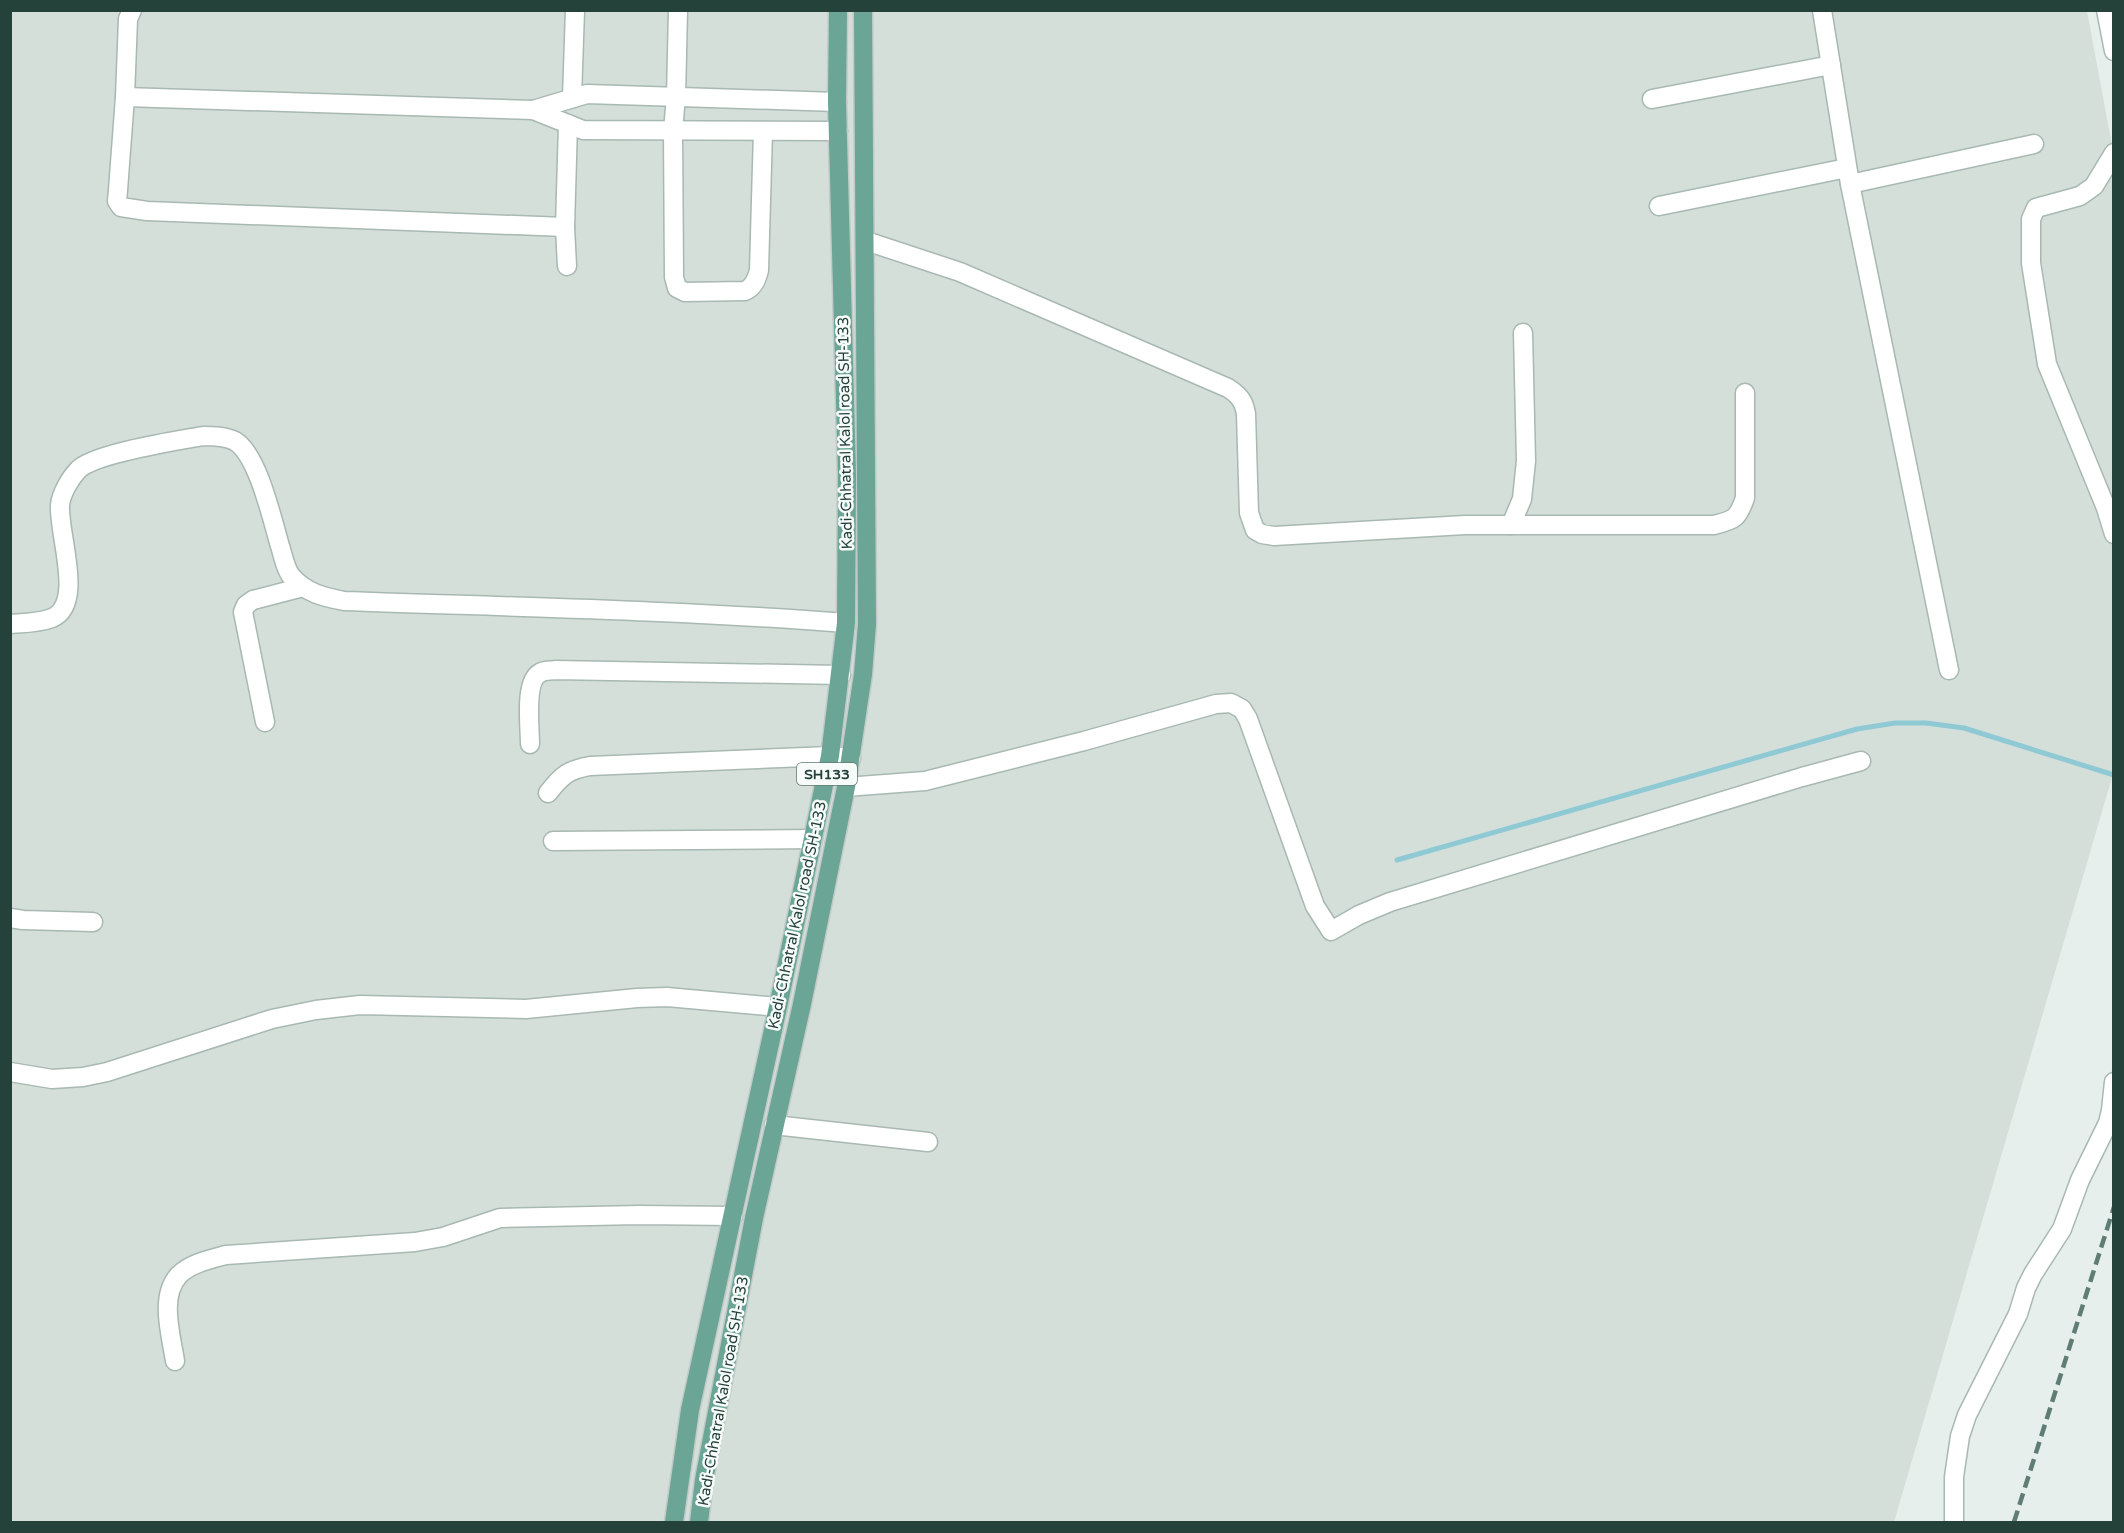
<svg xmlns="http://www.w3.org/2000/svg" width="2124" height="1533" font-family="'Varela Round',sans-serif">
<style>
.built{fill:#d4dfda}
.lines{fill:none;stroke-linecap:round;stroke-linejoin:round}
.stream{stroke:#8ec9d4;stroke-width:5}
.minor-casing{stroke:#a8b8b2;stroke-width:21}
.major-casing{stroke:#c2cac8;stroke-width:21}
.minor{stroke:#fff;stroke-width:18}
.major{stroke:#6aa596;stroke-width:18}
.rail{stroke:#5f7d75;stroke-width:4.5;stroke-dasharray:12 6;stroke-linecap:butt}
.labels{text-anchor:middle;stroke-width:5;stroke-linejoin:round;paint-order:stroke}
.shield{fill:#f7fbf9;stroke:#637a73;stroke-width:1.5}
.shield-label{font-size:14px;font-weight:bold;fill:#24423a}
.street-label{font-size:15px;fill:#24423a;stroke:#f7fbf9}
</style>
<rect width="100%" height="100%" fill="#e6efeb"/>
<polygon class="built" points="10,11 2087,11 2114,156 2113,774 1894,1522 11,1522"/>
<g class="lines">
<polyline class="stream" points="1397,860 1857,729 1895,723 1926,723 1964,728 2114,775"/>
<g class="minor-casing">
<g id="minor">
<polyline points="132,10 128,19 125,97 118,190 117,201 121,207 147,211 565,227"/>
<path d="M678,10L676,97L673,130L674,277L677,288L685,292L745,291C754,287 757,279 759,270L763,131"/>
<polyline points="1822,10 1850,184 1949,670"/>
<polyline points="2106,10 2114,51"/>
<polyline points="125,97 533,110 587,94 837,102"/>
<polyline points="572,98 575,10"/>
<polyline points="1652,99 1831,65"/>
<polyline points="533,110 583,130 838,131"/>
<polyline points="2114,153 2094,186 2080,196 2036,208 2031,219 2031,263 2047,364 2106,508 2114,534"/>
<polyline points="1850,184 2034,144"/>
<polyline points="1659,206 1847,168"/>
<path d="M866,241L960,272L1228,388C1239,395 1244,401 1246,414L1249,513L1255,530L1262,534L1274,536L1465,525H1714C1735,520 1738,518 1745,498V393"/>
<polyline points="567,266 565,227 568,124"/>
<polyline points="1511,525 1522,499 1526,461 1523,333"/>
<path d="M10,624C24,623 39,623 52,618C85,604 58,534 60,505C61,494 70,478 79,469C97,453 176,441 203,436C213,436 225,436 235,441C258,455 272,519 280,546C283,555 285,568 291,576C306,593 323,597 344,601C512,607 679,610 846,623"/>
<polyline points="265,722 243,612 246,605 253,600 303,587"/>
<path d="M530,744C530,727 524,681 540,673C544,670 550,671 555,670L841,675"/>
<polyline points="846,787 925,781 1084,741 1216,704 1231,703 1242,709 1248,719 1315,906 1331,931 1359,915 1390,902 1802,777 1861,761"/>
<path d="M548,793C562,775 568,770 590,766L830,756L851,758"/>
<polyline points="553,841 813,839"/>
<polyline points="10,918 23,920 93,922"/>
<polyline points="10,1072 52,1079 83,1077 107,1072 272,1019 316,1010 360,1005 526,1009 637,998 667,997 778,1007"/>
<polyline points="774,1125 928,1142"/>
<path d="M175,1361C171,1335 159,1296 179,1275C191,1263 211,1259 226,1255L415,1242L443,1237L500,1218L639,1215L733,1216"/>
<polyline points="1954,1522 1954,1477 1960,1436 1967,1415 2018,1314 2026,1288 2033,1274 2062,1229 2080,1180 2108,1123 2111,1110 2114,1082"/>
</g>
</g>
<g class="major-casing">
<g id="major">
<polyline points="674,1522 690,1410 778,1007 830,756 846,623 847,475 837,102 838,10"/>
<polyline points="699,1522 704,1480 754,1218 802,1004 846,787 863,674 867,624 863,10"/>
</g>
</g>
<use href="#minor" class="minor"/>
<use href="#major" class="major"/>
<polyline class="rail" points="2014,1522 2114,1207"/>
</g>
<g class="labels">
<rect class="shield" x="797" y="763" width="60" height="22" rx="4.5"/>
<g class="shield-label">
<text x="827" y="779">SH133</text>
</g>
<g class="street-label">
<text transform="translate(845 433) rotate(-91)" y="5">Kadi-Chhatral Kalol road SH-133</text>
<text transform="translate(797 915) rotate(-78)" y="5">Kadi-Chhatral Kalol road SH-133</text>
<text transform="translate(723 1391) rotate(-80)" y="5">Kadi-Chhatral Kalol road SH-133</text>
</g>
</g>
<rect width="2124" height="1533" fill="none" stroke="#24423a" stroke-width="24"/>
</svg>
